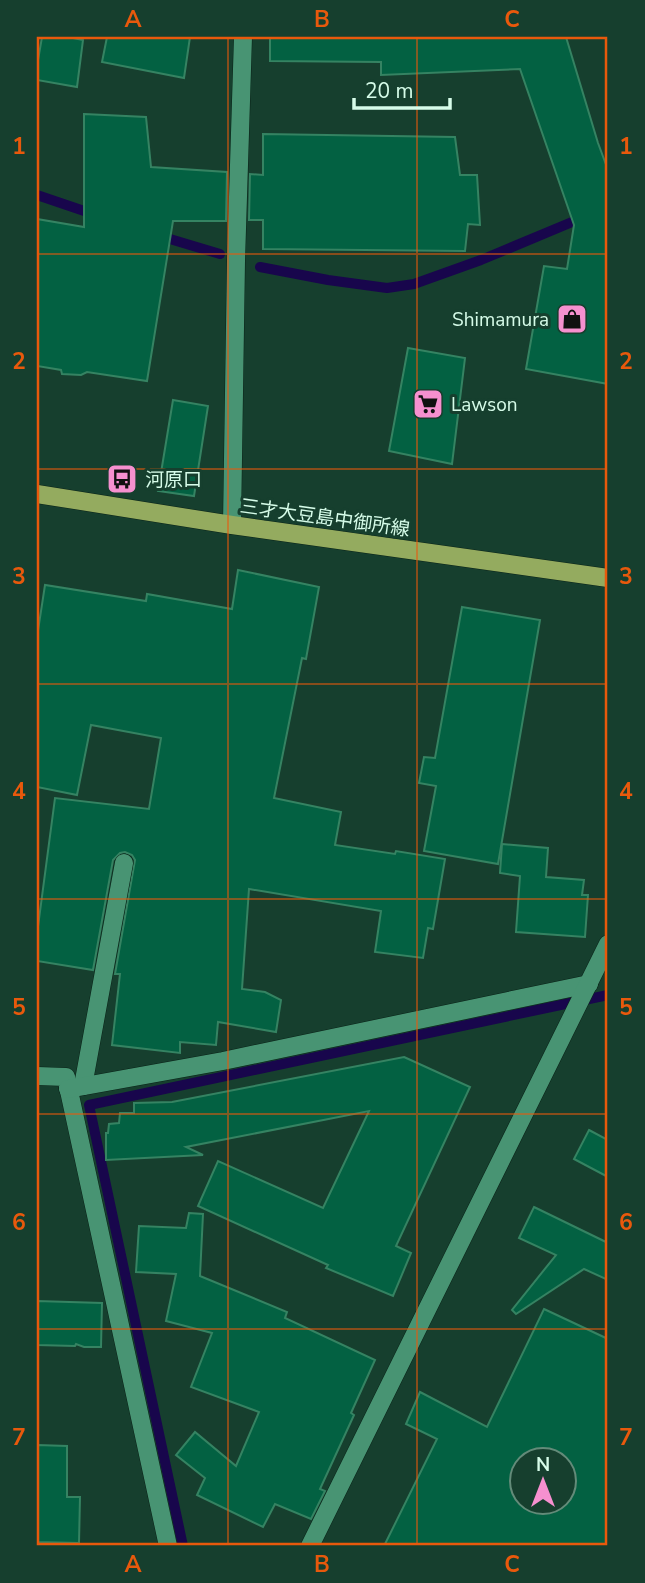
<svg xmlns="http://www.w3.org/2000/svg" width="645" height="1583" font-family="'Nunito Sans','Noto Sans JP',sans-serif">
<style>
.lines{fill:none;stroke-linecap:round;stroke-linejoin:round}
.stream{stroke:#18064c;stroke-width:10}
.building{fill:#036142;stroke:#358362;stroke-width:2;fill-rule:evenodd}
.minor-casing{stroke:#0a2318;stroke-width:19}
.major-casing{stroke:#0a2318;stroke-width:19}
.minor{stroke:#489473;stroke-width:18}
.major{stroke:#94ab5f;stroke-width:18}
.grid{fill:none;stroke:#e8590c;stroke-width:2;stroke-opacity:0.55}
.labels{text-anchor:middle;stroke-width:6;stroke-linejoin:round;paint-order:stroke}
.poi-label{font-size:19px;fill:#d6fce9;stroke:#163f2e;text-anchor:start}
.street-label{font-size:19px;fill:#d6fce9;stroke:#163f2e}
.neatline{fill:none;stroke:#e8590c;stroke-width:2.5}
.grid-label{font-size:23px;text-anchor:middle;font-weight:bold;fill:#e8590c}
</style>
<rect width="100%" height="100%" fill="#163f2e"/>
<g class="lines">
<g class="stream">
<polyline points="37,195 96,215"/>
<polyline points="160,236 220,254"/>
<polyline points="260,267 328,280 387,288 414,284 481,260 608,207"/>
<polyline points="183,1546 89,1105 608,995"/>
</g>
</g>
<g class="building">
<polygon points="42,37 68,37 83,40 77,87 37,80 37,66"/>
<polygon points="107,37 190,37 184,78 102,62"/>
<polygon points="270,37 566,37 598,143 608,170 608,384 526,369 544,266 567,269 574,225 520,69 381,75 381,62 270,61"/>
<polygon points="84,114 146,117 151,167 227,172 226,221 173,221 147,381 87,372 81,375 62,374 61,370 37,366 37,219 84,227"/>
<polygon points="263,134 455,137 460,175 477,175 480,225 468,224 465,251 263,249 263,220 249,220 250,174 263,175"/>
<polygon points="408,348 465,358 452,464 389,451"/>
<polygon points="173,400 208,406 194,496 158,491"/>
<polygon points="238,570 319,587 306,659 302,658 274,798 341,812 335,845 395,854 396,851 445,859 433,929 428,928 423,958 375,952 381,911 249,889 242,989 265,992 281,1000 276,1032 218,1022 216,1045 180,1042 180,1053 112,1045 120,974 115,974 135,860 132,855 125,852 120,853 113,860 93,970 37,961 37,934 55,798 149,809 161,738 91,725 77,795 37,787 37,637 45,585 146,601 147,594 232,609"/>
<polygon points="462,607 540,620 498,864 424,851 436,786 419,783 424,757 435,758"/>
<polygon points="502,844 548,848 546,877 584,880 582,895 588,895 585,937 516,932 520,876 500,873"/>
<polygon points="404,1057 470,1087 396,1246 411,1253 393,1296 326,1268 328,1265 198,1206 218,1161 323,1208 369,1111 186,1147 203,1155 106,1160 106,1133 108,1133 109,1124 119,1123 120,1113 134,1113 134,1103 172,1102"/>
<polygon points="589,1130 608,1140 608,1177 574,1159"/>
<polygon points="534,1207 608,1243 608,1280 584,1269 516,1314 512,1310 556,1255 519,1238"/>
<polygon points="189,1213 203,1214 200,1276 287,1312 285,1318 375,1360 351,1413 354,1415 320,1489 325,1491 311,1519 275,1504 263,1527 197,1495 205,1478 176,1455 195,1432 236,1466 259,1412 191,1387 212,1333 166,1321 176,1274 136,1272 139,1226 186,1228"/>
<polygon points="37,1301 102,1303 101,1347 84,1347 76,1344 75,1346 37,1345"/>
<path d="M544,1309L608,1339V1546H384L437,1439L406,1424L420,1392L487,1427ZM522,1460H564V1502H522Z"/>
<polygon points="37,1445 67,1446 67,1497 80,1497 79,1543 37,1542"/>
</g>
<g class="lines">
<g class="minor-casing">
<g id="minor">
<polyline points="232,525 236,261 243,37"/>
<polyline points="37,1076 66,1077 168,1546"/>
<polyline points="83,1086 124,863"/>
<polyline points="68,1089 223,1061 589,984"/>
<polyline points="310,1546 608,944"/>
</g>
</g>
<g class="major-casing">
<polyline id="major" points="37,494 232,525 608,578"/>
</g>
<use href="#minor" class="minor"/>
<use href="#major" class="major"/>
</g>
<path class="grid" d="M228,37V1546M417,37V1546M37,254H608M37,469H608M37,684H608M37,899H608M37,1114H608M37,1329H608"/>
<defs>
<g id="shop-square" transform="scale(1.575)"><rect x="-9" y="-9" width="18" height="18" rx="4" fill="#f690cf" stroke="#163f2e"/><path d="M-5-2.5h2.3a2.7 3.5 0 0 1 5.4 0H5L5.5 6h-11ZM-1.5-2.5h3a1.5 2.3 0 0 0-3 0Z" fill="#111"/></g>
<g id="supermarket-square" transform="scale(1.575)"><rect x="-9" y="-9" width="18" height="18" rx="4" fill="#f690cf" stroke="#163f2e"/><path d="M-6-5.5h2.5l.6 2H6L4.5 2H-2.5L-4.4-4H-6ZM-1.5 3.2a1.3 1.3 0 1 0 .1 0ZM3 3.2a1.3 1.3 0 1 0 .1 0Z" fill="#111"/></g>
<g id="bus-square" transform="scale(1.575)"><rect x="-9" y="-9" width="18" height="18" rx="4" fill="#f690cf" stroke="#163f2e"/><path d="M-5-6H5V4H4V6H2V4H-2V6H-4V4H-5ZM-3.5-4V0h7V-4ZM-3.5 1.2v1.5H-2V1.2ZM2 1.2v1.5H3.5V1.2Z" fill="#111"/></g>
</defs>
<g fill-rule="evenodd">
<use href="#shop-square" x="572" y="319"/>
<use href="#supermarket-square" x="428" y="404"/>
<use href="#bus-square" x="122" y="479"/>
</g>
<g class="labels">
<g class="poi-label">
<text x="549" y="326" text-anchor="end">Shimamura</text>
<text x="451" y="411">Lawson</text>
<text x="145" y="486">河原口</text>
</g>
<g class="street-label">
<text transform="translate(325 517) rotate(8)" y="7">三才大豆島中御所線</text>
</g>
</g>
<rect width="645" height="1583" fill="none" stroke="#163f2e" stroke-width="77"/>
<g transform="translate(543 1481)"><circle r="33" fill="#163f2e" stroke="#638b79" stroke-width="2"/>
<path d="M0-5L12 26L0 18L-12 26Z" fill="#f690cf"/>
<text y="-10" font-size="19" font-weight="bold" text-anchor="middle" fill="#d6fce9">N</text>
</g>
<path d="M354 98v10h96v-10" fill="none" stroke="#d6fce9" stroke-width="3.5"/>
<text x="365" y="98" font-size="21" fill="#d6fce9" stroke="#163f2e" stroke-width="5" paint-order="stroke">20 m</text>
<rect x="38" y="38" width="568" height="1506" class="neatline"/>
<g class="grid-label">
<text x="133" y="27">A</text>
<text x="322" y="27">B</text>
<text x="512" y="27">C</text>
<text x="19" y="154">1</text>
<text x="626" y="154">1</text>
<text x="19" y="369">2</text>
<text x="626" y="369">2</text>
<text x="19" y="584">3</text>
<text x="626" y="584">3</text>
<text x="19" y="799">4</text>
<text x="626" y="799">4</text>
<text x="19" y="1015">5</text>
<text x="626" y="1015">5</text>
<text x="19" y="1230">6</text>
<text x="626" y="1230">6</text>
<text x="19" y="1445">7</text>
<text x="626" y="1445">7</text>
<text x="133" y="1572">A</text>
<text x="322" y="1572">B</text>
<text x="512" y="1572">C</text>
</g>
</svg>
